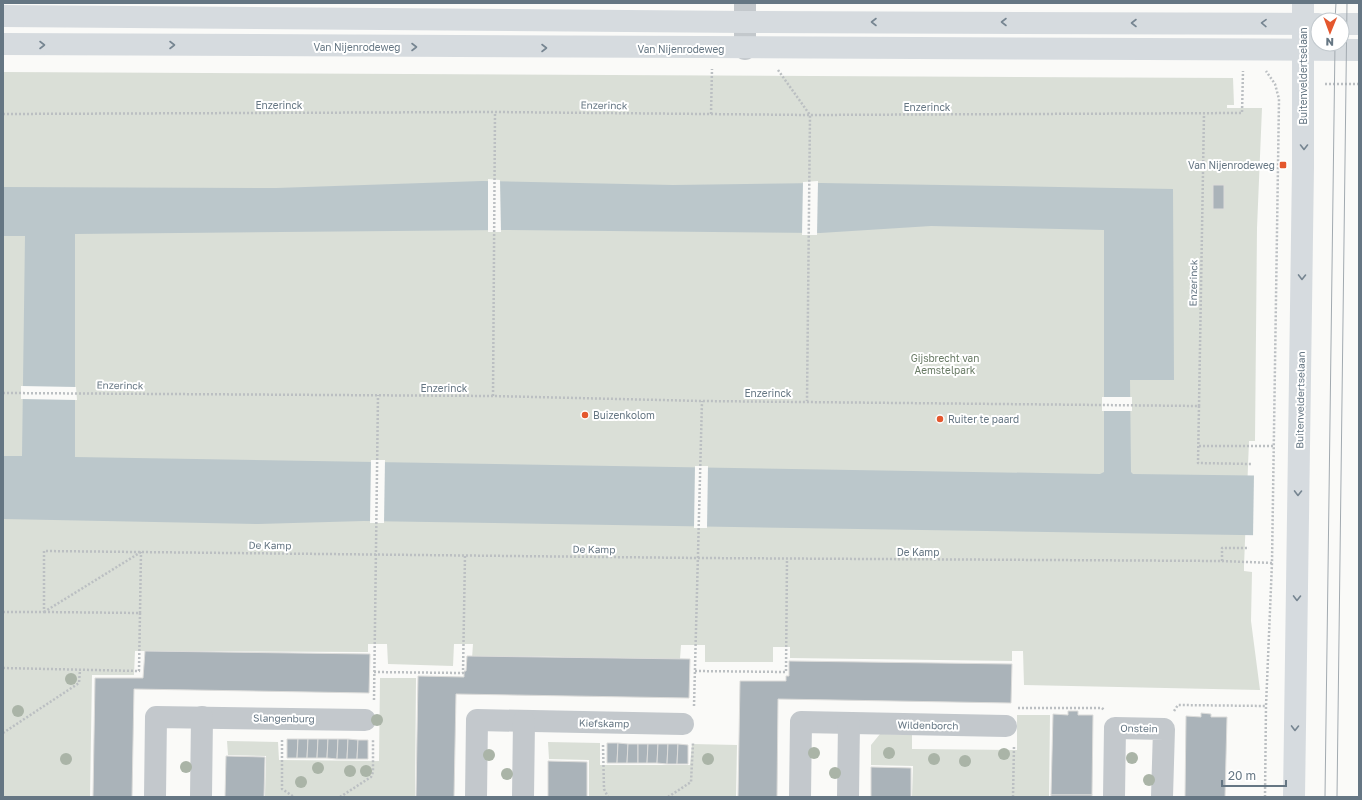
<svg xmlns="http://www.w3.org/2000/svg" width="1362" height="800" font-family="'Golos Text',sans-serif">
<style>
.green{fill:#dadfd7}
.water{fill:#bbc7cb;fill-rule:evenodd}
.pier{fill:#fafaf8}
.building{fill:#aab3b9;stroke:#dcdcda}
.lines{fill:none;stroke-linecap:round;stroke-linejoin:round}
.path{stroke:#bbbfc2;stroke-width:2.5;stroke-dasharray:2 2;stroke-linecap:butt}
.street{stroke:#c3c8cc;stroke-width:22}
.secondary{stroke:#d6dbdf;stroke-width:22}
.tram{stroke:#a2aab0;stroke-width:1}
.tree{fill:#aab4a7}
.oneway{stroke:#768591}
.poi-dot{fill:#e4572e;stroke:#fff;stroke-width:1.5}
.labels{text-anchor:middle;stroke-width:4;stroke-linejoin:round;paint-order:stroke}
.street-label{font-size:10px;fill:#657683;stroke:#fff}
.poi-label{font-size:10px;fill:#657683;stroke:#fff;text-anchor:start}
.park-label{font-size:10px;fill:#687a64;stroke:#fff}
</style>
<rect width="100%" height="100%" fill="#fafaf8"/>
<g class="green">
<polygon points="3,72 1233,78 1234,105 1227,105 1227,108 1262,108 1257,228 1255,441 1249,441 1244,566 1244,571 1252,572 1251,621 1260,690 1024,685 1023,651 1012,651 1012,661 790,658 790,647 773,647 773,662 705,662 705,645 681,645 680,659 507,656 472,658 473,644 454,644 453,666 388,664 387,644 368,644 368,652 135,651 134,675 92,675 90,797 3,797"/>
<polygon points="380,678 416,678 415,797 265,797 266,756 228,755 227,741 278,742 279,760 379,761"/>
<polygon points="1017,715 1050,715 1049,797 912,797 913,766 871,765 871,745 880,734 912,735 912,749 1017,750"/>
<polygon points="548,742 600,743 600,765 690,765 692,744 737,745 736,797 589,797 589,760 549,759"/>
</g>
<path class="water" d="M482,181L673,185L820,183L1173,189L1174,380H1130L1131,472L1133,474L1359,477V537L364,521L258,524L3,519V456H22L25,236H3V187L276,188ZM931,226L1104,230V472L1100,474L75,457V234L505,230L820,233Z"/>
<g class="pier">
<polygon points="488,179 500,180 501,232 488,232"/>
<polygon points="818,181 817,235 802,235 803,182"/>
<polygon points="21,386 76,387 77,400 21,399"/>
<rect x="1102" y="397" width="30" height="14"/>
<polygon points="371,460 385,460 384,523 370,523"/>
<polygon points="695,466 708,466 707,528 694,528"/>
<polygon points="1254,473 1359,475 1359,539 1253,538"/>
</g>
<g class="building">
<rect x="1213" y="185" width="11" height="24"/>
<polygon points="145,651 370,654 369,693 134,689 132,797 93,797 95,678 143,678"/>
<polygon points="467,656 690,659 689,698 456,694 454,797 416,797 418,676 464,677 464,671 466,671"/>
<polygon points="789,661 1012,664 1011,703 778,699 777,797 738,797 740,681 786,681 786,676 789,676"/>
<polygon points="1068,711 1078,711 1078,715 1093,715 1092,795 1051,795 1053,714 1068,715"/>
<polygon points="1201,713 1211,714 1211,717 1227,717 1225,797 1185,797 1186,716 1201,717"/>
<polygon points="287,739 298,739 297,758 287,758"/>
<polygon points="298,739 308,739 307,758 297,758"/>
<polygon points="308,739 318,739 317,758 307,758"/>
<polygon points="318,739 328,739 327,758 317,758"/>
<polygon points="328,739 338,739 337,759 327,758"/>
<polygon points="338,739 348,739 347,759 337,759"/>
<polygon points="348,739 358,740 357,759 347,759"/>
<polygon points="358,740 368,740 368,759 357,759"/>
<polygon points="607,743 618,743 617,763 607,763"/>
<polygon points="618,743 628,744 627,763 617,763"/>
<polygon points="628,744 638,744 638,763 627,763"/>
<polygon points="638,744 648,744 647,763 638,763"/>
<polygon points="648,744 658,744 657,763 647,763"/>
<polygon points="658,744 668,744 667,764 657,763"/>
<polygon points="668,744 678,744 677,764 667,764"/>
<polygon points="678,744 688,745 688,764 677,764"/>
<polygon points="226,756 265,757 264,797 225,797"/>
<polygon points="548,761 587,762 587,797 548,797"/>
<polygon points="871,767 911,768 911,797 871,797"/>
<rect x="1051" y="795" width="41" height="2"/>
</g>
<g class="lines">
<g class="path">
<polyline points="778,70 810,115 807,401"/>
<polyline points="1325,84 1359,84"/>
<polyline points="3,114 495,112 810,115 1242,113 1243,71"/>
<polyline points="711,114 712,69"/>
<polyline points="3,393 493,396 702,401 1199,406 1198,463 1251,464"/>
<polyline points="493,396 495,112"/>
<polyline points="1199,406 1204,114"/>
<polyline points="1199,446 1274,446"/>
<polyline points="1222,561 1272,563"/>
<polyline points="3,612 44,612 44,551 699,558 1222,561 1222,548 1249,548"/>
<polyline points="44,612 140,613 141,552"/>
<polyline points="44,612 141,552"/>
<polyline points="3,668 139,671 140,613"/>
<polyline points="695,671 786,672 787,559"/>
<polyline points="374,672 463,673 465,555"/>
<polyline points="374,700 378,395"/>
<polyline points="694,706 702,401"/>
<polyline points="1018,708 1102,708 1104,710"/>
<polyline points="1174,711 1178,705 1266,706"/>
<polyline points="3,733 79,683 80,670"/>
<polyline points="282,740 282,789 294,797"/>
<polyline points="603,745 604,789 608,797"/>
<polyline points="340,797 371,777 373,772 373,739"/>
<polyline points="668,797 691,782 693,743"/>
<polyline points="1013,797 1014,746"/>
<polyline points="1265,797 1266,706 1272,563 1279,99 1275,84 1266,71"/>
</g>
<g class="street">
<polyline points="745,3 745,49"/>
<polyline points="155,797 156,717 365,720"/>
<polyline points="201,797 202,717"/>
<polyline points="476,797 477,720 683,724"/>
<polyline points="523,797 524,721"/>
<polyline points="800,797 801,722 1006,726"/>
<polyline points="848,797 849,723"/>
<polyline points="1114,797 1115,728 1164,729 1162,797"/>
</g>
<g class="secondary">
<polyline points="3,16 745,22 1318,24"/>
<polyline points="1342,24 1359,24"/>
<polyline points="3,44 1359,50"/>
<polyline points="1294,797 1303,167 1303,3"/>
</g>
<g class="tram">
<polyline points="1335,20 1336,3"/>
<polyline points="1325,797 1335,44"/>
<polyline points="1337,797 1347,3"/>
</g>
</g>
<g class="tree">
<circle cx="71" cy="679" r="6"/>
<circle cx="18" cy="711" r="6"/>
<circle cx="377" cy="720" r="6"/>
<circle cx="814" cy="753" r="6"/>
<circle cx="889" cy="753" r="6"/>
<circle cx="1004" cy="754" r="6"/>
<circle cx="489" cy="755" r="6"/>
<circle cx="1132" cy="758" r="6"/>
<circle cx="66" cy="759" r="6"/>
<circle cx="708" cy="759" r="6"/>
<circle cx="934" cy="759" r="6"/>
<circle cx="965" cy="761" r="6"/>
<circle cx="186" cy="767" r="6"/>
<circle cx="318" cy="768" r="6"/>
<circle cx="350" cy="771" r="6"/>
<circle cx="366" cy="771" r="6"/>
<circle cx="835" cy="773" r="6"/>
<circle cx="507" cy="774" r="6"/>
<circle cx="1149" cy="780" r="6"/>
<circle cx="301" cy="782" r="6"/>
</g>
<defs><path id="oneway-chevron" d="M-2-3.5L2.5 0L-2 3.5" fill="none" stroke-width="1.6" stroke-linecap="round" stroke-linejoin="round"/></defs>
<g class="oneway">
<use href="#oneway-chevron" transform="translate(874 22) rotate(-180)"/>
<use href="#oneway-chevron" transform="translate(1004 22) rotate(-180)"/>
<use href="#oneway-chevron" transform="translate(1134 23) rotate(-180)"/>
<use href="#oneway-chevron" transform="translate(1264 23) rotate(-179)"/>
<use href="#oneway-chevron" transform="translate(42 45)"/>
<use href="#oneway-chevron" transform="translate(172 45)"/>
<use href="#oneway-chevron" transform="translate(414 47)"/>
<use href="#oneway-chevron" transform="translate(544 48)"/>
<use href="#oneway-chevron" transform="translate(1304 147) rotate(90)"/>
<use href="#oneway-chevron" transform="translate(1302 277) rotate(91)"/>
<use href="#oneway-chevron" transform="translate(1298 493) rotate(91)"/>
<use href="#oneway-chevron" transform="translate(1297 598) rotate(91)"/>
<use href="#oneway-chevron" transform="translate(1295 728) rotate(91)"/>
</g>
<g class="poi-dot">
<rect x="1279" y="161" width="8" height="8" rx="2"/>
<circle cx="585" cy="415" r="4"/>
<circle cx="940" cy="419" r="4"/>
</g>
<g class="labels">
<g class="street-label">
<text x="357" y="51">Van Nijenrodeweg</text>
<text x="681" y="53">Van Nijenrodeweg</text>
<text transform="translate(1303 76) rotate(-90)" y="4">Buitenveldertselaan</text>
<text x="279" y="109">Enzerinck</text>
<text transform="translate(604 105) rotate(1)" y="4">Enzerinck</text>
<text x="927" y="111">Enzerinck</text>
<text transform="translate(1193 283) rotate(-89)" y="4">Enzerinck</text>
<text transform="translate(120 385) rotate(1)" y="4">Enzerinck</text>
<text x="444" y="392">Enzerinck</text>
<text x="768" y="397">Enzerinck</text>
<text transform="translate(1300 400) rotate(-89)" y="4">Buitenveldertselaan</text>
<text transform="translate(270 545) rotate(1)" y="4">De Kamp</text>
<text transform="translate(594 549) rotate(1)" y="4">De Kamp</text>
<text x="918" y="556">De Kamp</text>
<text transform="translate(284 718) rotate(1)" y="4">Slangenburg</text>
<text transform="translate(604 723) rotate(1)" y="4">Kiefskamp</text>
<text transform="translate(928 725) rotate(1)" y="4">Wildenborch</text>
<text transform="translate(1139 728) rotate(1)" y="4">Onstein</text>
</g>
<g class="poi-label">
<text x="1275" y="169" text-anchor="end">Van Nijenrodeweg</text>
<text x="593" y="419">Buizenkolom</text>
<text x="948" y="423">Ruiter te paard</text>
</g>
<g class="park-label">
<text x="945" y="362">Gijsbrecht van<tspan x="945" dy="12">Aemstelpark</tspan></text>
</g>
</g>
<rect width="1362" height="800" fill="none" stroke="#657683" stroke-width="8"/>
<g transform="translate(1330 32) rotate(181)"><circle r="19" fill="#ffffff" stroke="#c1c8cd"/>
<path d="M0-3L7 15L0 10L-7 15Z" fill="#e4572e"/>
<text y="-6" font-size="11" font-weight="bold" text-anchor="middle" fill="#657683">N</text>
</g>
<path d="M1222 780v6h64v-6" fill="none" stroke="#657683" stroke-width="2"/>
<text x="1228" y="780" font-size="12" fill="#657683" stroke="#ffffff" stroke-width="3" paint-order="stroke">20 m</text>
</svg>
